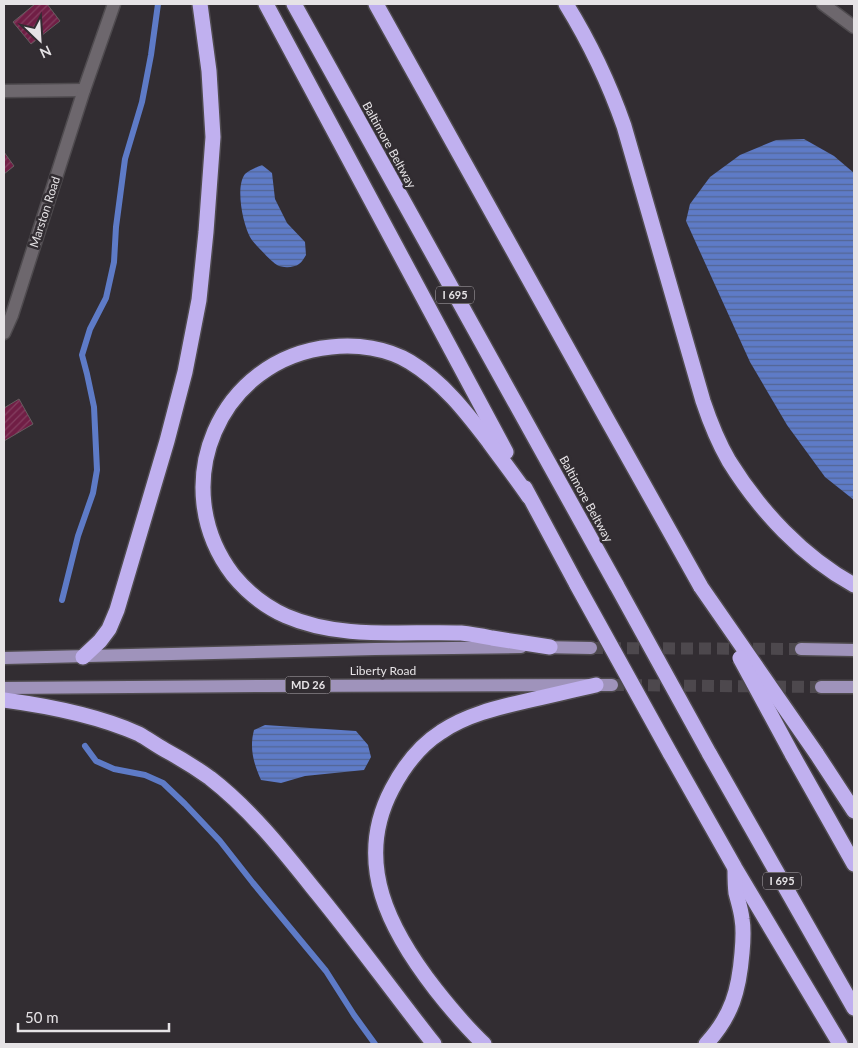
<svg xmlns="http://www.w3.org/2000/svg" width="858" height="1048" font-family="Lato,sans-serif">
<style>
.water{fill:url(#water-rules)}
.lines{fill:none;stroke-linecap:round;stroke-linejoin:round}
.stream{stroke:#5e7bc7;stroke-width:6}
.building{fill:url(#building-hatch);stroke:#665d60}
.primary-tunnel{stroke:#4d484d;stroke-width:12;stroke-dasharray:12 6;stroke-linecap:butt}
.minor-casing{stroke:#4f4b4f;stroke-width:15}
.secondary-casing{stroke:#4f4b4f;stroke-width:15}
.primary-casing{stroke:#4f4b4f;stroke-width:15}
.motorway-casing{stroke:#4f4b4f;stroke-width:18}
.minor{stroke:#6d676d;stroke-width:12}
.secondary{stroke:#6d676d;stroke-width:12}
.primary{stroke:#9f93bb;stroke-width:12}
.motorway{stroke:#c0b0ef;stroke-width:15}
.motorway-bridge-casing{stroke:#4f4b4f;stroke-width:18;stroke-linecap:butt}
.motorway-bridge{stroke:#c0b0ef;stroke-width:15}
.labels{text-anchor:middle;stroke-width:5;stroke-linejoin:round;paint-order:stroke}
.shield{fill:#322d32;stroke:#b0acb0;stroke-width:1}
.shield-label{font-size:11px;font-weight:bold;fill:#e6e3e6}
.street-label{font-size:12px;fill:#e6e3e6;stroke:#322d32}
</style>
<defs>
<pattern id="water-rules" width="6" height="5" patternUnits="userSpaceOnUse" patternTransform="scale(1.25)"><rect width="6" height="5" fill="#5e7bc7"/><path d="M0 2.5h6" fill="none" stroke="#546593"/></pattern>
<pattern id="building-hatch" width="6" height="6" patternUnits="userSpaceOnUse" patternTransform="scale(1.25)"><rect width="6" height="6" fill="#701e45"/><path d="M-1 1l2-2M0 6l6-6M5 7l2-2" fill="none" stroke="#843f60"/></pattern>
</defs>
<rect width="100%" height="100%" fill="#322d32"/>
<g class="water">
<polygon points="804,139 834,156 854,173 854,500 825,477 787,425 750,362 686,221 690,204 710,177 740,155 776,140"/>
<path d="M262,165L272,173L275,199L287,223L305,242L306,255C304,258 302,262 299,264C294,268 282,268 277,265C272,262 253,243 250,237C243,224 235,187 245,174C249,170 257,167 262,165Z"/>
<path d="M265,725L356,731L368,745L371,757L364,770L305,776L281,783L261,780C254,764 249,749 254,730Z"/>
</g>
<g class="lines">
<g class="stream">
<polyline points="62,600 78,536 93,493 97,470 94,407 87,374 82,355 90,329 106,298 114,262 116,227 125,159 142,102 151,55 158,4"/>
<polyline points="85,746 96,761 114,769 145,775 163,783 185,804 220,841 253,883 326,971 354,1015 375,1044"/>
</g>
</g>
<g class="building">
<polygon points="35,4 47,4 60,21 31,44 13,22"/>
<polygon points="4,152 14,166 4,174"/>
<polygon points="19,399 33,424 4,441 4,408"/>
</g>
<g class="lines">
<g class="primary-tunnel">
<polyline points="591,648 801,649"/>
<polyline points="612,685 821,687"/>
</g>
<g class="minor-casing">
<g id="minor">
<polyline points="4,91 84,90"/>
<polyline points="4,333 12,315 84,90 114,4"/>
</g>
</g>
<g class="secondary-casing">
<polyline id="secondary" points="823,4 854,27"/>
</g>
<g class="primary-casing">
<g id="primary">
<polyline points="541,647 591,648"/>
<polyline points="801,649 854,650"/>
<polyline points="4,658 375,649 521,647"/>
<polyline points="821,687 854,687"/>
<polyline points="4,688 258,686 612,685"/>
</g>
</g>
<g class="motorway-casing">
<g id="motorway">
<polyline points="266,4 506,452"/>
<polyline points="294,4 617,586"/>
<polyline points="376,4 608,421 701,587"/>
<path d="M566,4C590,43 609,83 624,126L703,401C710,422 718,442 729,461C760,511 803,557 854,585"/>
<polyline points="525,488 577,585"/>
<path d="M529,497C516,478 502,460 489,442C466,412 443,382 410,362C387,348 357,344 331,347C219,358 165,486 233,575C247,592 266,607 286,616C341,640 403,631 461,633C471,634 482,636 492,638C511,641 531,644 550,647"/>
<polyline points="83,657 100,641 109,629 117,610 167,441 185,372 199,300 206,232 213,137 209,71 200,4"/>
<path d="M4,700C49,706 97,715 139,734C148,739 156,745 165,750C180,758 196,768 210,778C250,809 282,849 313,888C355,939 393,992 434,1044"/>
<polyline points="670,753 735,868 840,1044"/>
<polyline points="709,753 854,1008"/>
<polyline points="816,753 854,811"/>
<polyline points="792,754 854,864"/>
<path d="M484,1044C466,1027 451,1009 436,990C390,931 353,863 392,789C404,766 419,746 441,732C466,715 496,708 526,701C549,696 573,690 596,685"/>
<path d="M706,1044C732,1016 739,990 742,953C743,942 744,930 742,919C741,910 738,901 736,893C735,885 735,877 735,870"/>
</g>
</g>
<use href="#minor" class="minor"/>
<use href="#secondary" class="secondary"/>
<use href="#primary" class="primary"/>
<use href="#motorway" class="motorway"/>
<g class="motorway-bridge-casing">
<g id="motorway-bridge">
<polyline points="577,585 670,753"/>
<polyline points="617,586 709,753"/>
<polyline points="701,587 816,753"/>
<polyline points="740,658 792,754"/>
</g>
</g>
<use href="#motorway-bridge" class="motorway-bridge"/>
</g>
<g class="labels">
<g class="shield">
<rect x="436" y="286.5" width="38" height="17" rx="4"/>
<rect x="285.5" y="676.5" width="45" height="17" rx="4"/>
<rect x="763" y="872.5" width="38" height="17" rx="4"/>
</g>
<g class="shield-label">
<text x="455" y="299">I 695</text>
<text x="308" y="689">MD 26</text>
<text x="782" y="885">I 695</text>
</g>
<g class="street-label">
<text transform="translate(389 145) rotate(61)" y="4">Baltimore Beltway</text>
<text transform="translate(45 212) rotate(-72)" y="4">Marston Road</text>
<text transform="translate(586 499) rotate(61)" y="4">Baltimore Beltway</text>
<text x="383" y="675">Liberty Road</text>
</g>
</g>
<rect width="858" height="1048" fill="none" stroke="#e6e3e6" stroke-width="10"/>
<g transform="translate(40 40) rotate(155)" stroke="#322d32" stroke-width="4" paint-order="stroke">
<path d="M0-4L9 19L0 12L-9 19Z" fill="#e6e3e6"/>
<text y="-8" font-size="14" font-weight="bold" text-anchor="middle" fill="#e6e3e6">N</text>
</g>
<path d="M18 1023v8h151v-8" fill="none" stroke="#e6e3e6" stroke-width="2.5"/>
<text x="25" y="1023" font-size="15" fill="#e6e3e6" stroke="#322d32" stroke-width="4" paint-order="stroke">50 m</text>
</svg>
